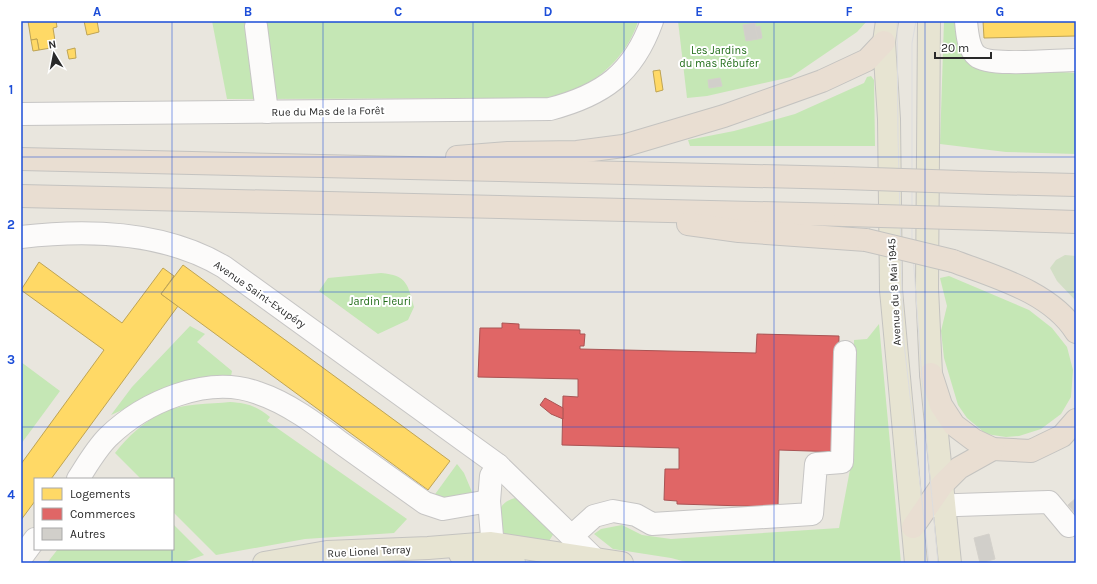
<svg xmlns="http://www.w3.org/2000/svg" width="1097" height="584" font-family="Karla,sans-serif">
<style>
.green{fill:#c5e7b5}
.cemetery{fill:#d2dec5}
.homes{fill:#ffd966;stroke:#bfa454}
.shops{fill:#e06666;stroke:#a95454}
.building{fill:#d1cfca;stroke:#d4d1cb}
.lines{fill:none;stroke-linecap:round;stroke-linejoin:round}
.minor-casing{stroke:#c6c5c4;stroke-width:24}
.major-casing{stroke:#c4c3c0;stroke-width:24}
.highway-casing{stroke:#c4c3c0;stroke-width:24}
.minor{stroke:#fcfbfa;stroke-width:22}
.major{stroke:#e7e4d2;stroke-width:22}
.highway{stroke:#e9ded2;stroke-width:22}
.tram{stroke:#ddddde;stroke-width:1}
.highway-bridge-casing{stroke:#c4c3c0;stroke-width:24;stroke-linecap:butt}
.highway-bridge{stroke:#e9ded2;stroke-width:22}
.grid{fill:none;stroke:#1d4ed8;stroke-width:1;stroke-opacity:0.55}
.labels{text-anchor:middle;stroke-width:4;stroke-linejoin:round;paint-order:stroke}
.park-label{font-size:11px;fill:#1e6b15;stroke:#fff}
.street-label{font-size:11px;fill:#292929;stroke:#fff}
.neatline{fill:none;stroke:#1d4ed8;stroke-width:1.5}
.grid-label{font-size:13px;text-anchor:middle;font-weight:bold;fill:#1d4ed8}
</style>
<rect width="100%" height="100%" fill="#e9e6de"/>
<g class="green">
<path d="M212,21H638C630,49 607,74 581,87C570,93 557,95 546,98L227,99Z"/>
<polygon points="678,21 867,21 857,32 791,77 707,96 687,98"/>
<polygon points="944,21 961,21 977,66 1076,73 1076,154 1006,152 940,144"/>
<polygon points="871,76 874,80 875,146 690,146 688,140 734,131 795,114 864,83 867,77"/>
<path d="M381,273C407,275 408,285 414,307L408,320L378,334L319,291L328,278Z"/>
<polygon points="949,276 1029,310 1052,328 1067,347 1073,370 1071,397 1061,414 1041,429 1019,436 1006,437 986,434 967,418 958,405 944,358 941,331 947,306 940,278"/>
<polygon points="879,324 901,563 690,563 671,558 613,549 594,534 601,529 622,525 642,535 671,539 839,528 852,459 854,340 867,339"/>
<polygon points="190,326 205,334 197,342 232,371 231,376 187,381 111,415 132,387"/>
<polygon points="21,362 60,391 21,444"/>
<path d="M230,402C247,403 257,406 270,417L267,421L407,519L394,533L305,539L216,555L173,512V479H141L115,453C127,437 146,420 164,412C183,403 210,404 230,402Z"/>
<polygon points="457,464 464,473 472,492 453,500 433,497"/>
<path d="M515,498L523,500L554,533L549,541L506,538C498,521 493,504 515,498Z"/>
<polygon points="173,524 204,555 181,563 47,563 58,549 173,549"/>
</g>
<polygon class="cemetery" points="1065,255 1076,256 1076,301 1057,281 1050,268 1056,260"/>
<g class="homes">
<polygon points="28,21 56,21 57,27 53,28 56,47 39,50 37,39 31,40"/>
<polygon points="84,21 97,21 99,32 87,35"/>
<polygon points="983,21 1076,21 1076,36 984,38"/>
<polygon points="37,39 39,50 33,51 31,40"/>
<polygon points="75,48 76,58 69,59 67,50"/>
<polygon points="660,70 663,90 656,92 653,71"/>
<polygon points="39,262 122,323 163,268 174,276 161,294 178,306 51,479 35,479 35,501 21,520 21,464 104,350 21,290"/>
<polygon points="183,265 450,461 428,490 161,294"/>
</g>
<g class="shops">
<polygon points="502,323 519,324 519,329 580,330 580,334 585,334 584,346 580,346 580,349 756,353 757,334 839,336 837,422 840,452 779,450 778,507 677,504 677,501 664,500 665,469 679,469 679,448 562,445 563,396 578,397 578,379 478,377 480,328 502,328"/>
<polygon points="545,398 563,408 563,419 551,414 540,405"/>
</g>
<g class="building">
<polygon points="755,23 758,39 746,41 743,25"/>
<polygon points="760,26 762,38 758,39 755,27"/>
<polygon points="720,78 722,86 709,88 708,80"/>
<polygon points="1076,498 1076,514 1068,505"/>
<polygon points="989,534 995,559 980,563 974,538"/>
</g>
<g class="lines">
<g class="minor-casing">
<g id="minor">
<path d="M966,21C967,32 968,49 977,56C990,67 1056,60 1076,60"/>
<polyline points="256,26 267,112"/>
<path d="M21,114L550,109C603,95 633,74 652,21"/>
<path d="M21,237C89,229 164,231 224,267L498,465L599,563"/>
<path d="M78,479C87,465 96,449 108,437C144,402 208,374 258,393C288,403 316,424 341,443C369,463 397,483 425,503L443,509L489,501"/>
<polyline points="927,506 1049,502 1069,526"/>
<polyline points="572,536 594,516 613,511 636,515 652,524 812,514 816,464 842,462 845,352"/>
<polyline points="21,558 35,539"/>
<polyline points="494,559 489,501 491,476 498,465"/>
</g>
</g>
<g class="major-casing">
<g id="major">
<polyline points="887,21 884,42 889,119 891,290 916,563"/>
<polyline points="929,21 927,288 931,374 950,563"/>
<polyline points="460,554 514,563"/>
<polyline points="264,563 327,552 428,548 491,543 622,563"/>
</g>
</g>
<g class="highway-casing">
<g id="highway">
<polyline points="457,157 508,153 577,152 623,146 724,116 822,81 867,60 884,42"/>
<polyline points="21,159 844,178"/>
<polyline points="990,183 1076,185"/>
<polyline points="21,196 845,215"/>
<polyline points="989,219 1076,222"/>
<polyline points="688,224 739,231 866,240"/>
<path d="M953,261C995,277 1051,292 1076,332"/>
<polyline points="931,374 941,405 954,425 974,440 993,449 1031,451 1062,436 1076,420"/>
<polyline points="913,527 942,485 959,468 993,449"/>
</g>
</g>
<use href="#minor" class="minor"/>
<use href="#major" class="major"/>
<use href="#highway" class="highway"/>
<g class="tram">
<polyline points="897,21 898,136 903,334 929,563"/>
<polyline points="916,21 912,43 912,241 926,434 938,563"/>
</g>
<g class="highway-bridge-casing">
<g id="highway-bridge">
<polyline points="844,178 990,183"/>
<polyline points="845,215 989,219"/>
<polyline points="866,240 953,261"/>
</g>
</g>
<use href="#highway-bridge" class="highway-bridge"/>
</g>
<path class="grid" d="M172,21V479M323,21V563M473,21V563M624,21V563M774,21V563M925,21V563M21,157H1076M21,292H1076M21,427H1076M172,549V563"/>
<g class="labels">
<g class="park-label">
<text x="719" y="54">Les Jardins<tspan x="719" dy="13">du mas Rébufer</tspan></text>
<text x="380" y="305">Jardin Fleuri</text>
</g>
<g class="street-label">
<text transform="translate(328 111) rotate(-1)" y="4">Rue du Mas de la Forêt</text>
<text transform="translate(894 292) rotate(-93)" y="4">Avenue du 8 Mai 1945</text>
<text transform="translate(260 294) rotate(35)" y="4">Avenue Saint-Exupéry</text>
<text transform="translate(369 551) rotate(-3)" y="4">Rue Lionel Terray</text>
</g>
</g>
<rect width="1097" height="584" fill="none" stroke="#ffffff" stroke-width="44"/>
<rect x="34" y="478" width="140" height="72" fill="#ffffff" stroke="#a9a9a9"/>
<rect x="42" y="488" width="20" height="12" fill="#ffd966" stroke="#a9a9a9"/>
<text x="70" y="498" font-size="12" fill="#292929">Logements</text>
<rect x="42" y="508" width="20" height="12" fill="#e06666" stroke="#a9a9a9"/>
<text x="70" y="518" font-size="12" fill="#292929">Commerces</text>
<rect x="42" y="528" width="20" height="12" fill="#d1cfca" stroke="#a9a9a9"/>
<text x="70" y="538" font-size="12" fill="#292929">Autres</text>
<g transform="translate(54 54) rotate(350)" stroke="#ffffff" stroke-width="3" paint-order="stroke">
<path d="M0-3L7 15L0 10L-7 15Z" fill="#292929"/>
<text y="-6" font-size="11" font-weight="bold" text-anchor="middle" fill="#292929">N</text>
</g>
<path d="M935 52v6h56v-6" fill="none" stroke="#292929" stroke-width="2"/>
<text x="941" y="52" font-size="12" fill="#292929" stroke="#ffffff" stroke-width="3" paint-order="stroke">20 m</text>
<rect x="22" y="22" width="1053" height="540" class="neatline"/>
<g class="grid-label">
<text x="97" y="16">A</text>
<text x="248" y="16">B</text>
<text x="398" y="16">C</text>
<text x="548" y="16">D</text>
<text x="699" y="16">E</text>
<text x="849" y="16">F</text>
<text x="1000" y="16">G</text>
<text x="11" y="94">1</text>
<text x="11" y="229">2</text>
<text x="11" y="364">3</text>
<text x="11" y="499">4</text>
</g>
</svg>
